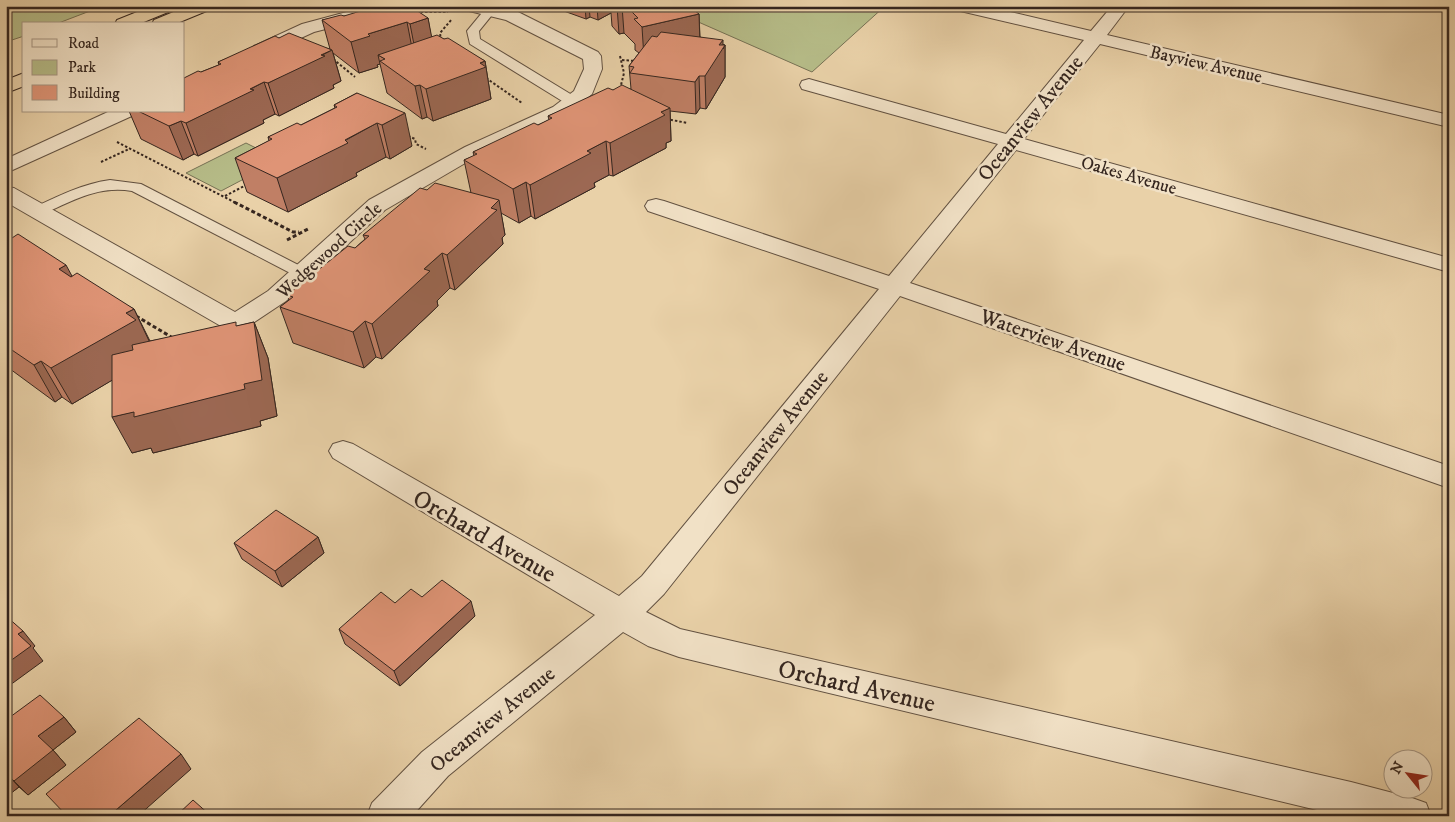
<svg xmlns="http://www.w3.org/2000/svg" width="1455" height="822" font-family="'IM FELL DW Pica',serif">
<style>
.green{fill:#b6bc88;stroke:#767154}
.lines{fill:none;stroke-linecap:round;stroke-linejoin:round}
.service-casing{stroke:#625141;stroke-width:2}
.minor-casing{stroke:#625141;stroke-width:2}
.trunk-casing{stroke:#35261f;stroke-width:2}
.path-far1{stroke:#35261f;stroke-width:2;stroke-dasharray:2.5 2;stroke-linecap:butt}
.path{stroke:#35261f;stroke-width:3;stroke-dasharray:4 2.5;stroke-linecap:butt}
.service{fill:#f1e1c6;fill-rule:evenodd}
.minor{fill:#f1e1c6;fill-rule:evenodd}
.trunk{fill:#e9d1a8;fill-rule:evenodd}
.wall{fill:#c07f65;stroke:#35261f}
.shaded-wall{fill:#9c6853;stroke:#35261f}
.building{fill:#df9476;stroke:#35261f}
.labels{text-anchor:middle;stroke-width:5;stroke-linejoin:round;paint-order:stroke}
.far-street-label{font-size:18px;fill:#35261f;stroke:#f1e1c6}
.street-label{font-size:21px;fill:#35261f;stroke:#f1e1c6}
.near-street-label{font-size:25px;fill:#35261f;stroke:#f1e1c6}
</style>
<rect width="100%" height="100%" fill="#e9d1a8"/>
<filter id="stains"><feTurbulence type="fractalNoise" baseFrequency=".004" numOctaves="4"/><feColorMatrix values="0 0 0 0 .2 0 0 0 0 .09 0 0 0 0 .02 0 0 0 .5 -.17"/></filter>
<radialGradient id="worn" r=".72"><stop offset=".6" stop-color="#630" stop-opacity="0"/><stop offset="1" stop-color="#630" stop-opacity=".3"/></radialGradient>
<g class="green">
<polygon points="6,6 103,6 56,24 24,24 24,36 6,42"/>
<polygon points="662,6 885,6 812,72"/>
<polygon points="246,143 280,160 221,191 186,173"/>
</g>
<g class="lines">
<g class="service-casing">
<g id="service">
<polygon points="490,7 496,10 479,31 480,39 577,98 579,101 577,104 567,104 470,44 467,31 486,8"/>
<path d="M110,180L141,184L308,270L310,273L308,276H296L132,191C99,185 72,201 43,214H33L30,211L33,208C58,196 82,184 110,180Z"/>
</g>
</g>
<g class="minor-casing">
<g id="minor">
<polygon points="369,6 402,6 400,10 314,32 266,54 260,55 254,54 251,50 254,46 302,24"/>
<polygon points="463,6 493,6 518,12 598,52 601,56 602,69 592,94 567,115 479,155 385,210 286,301 244,329 235,331 226,329 6,202 6,187 14,188 235,312 268,291 369,200 465,147 553,107 574,91 584,69 583,59 506,20 465,10"/>
<polygon points="954,6 985,6 1091,31 1112,6 1129,6 1107,35 1449,115 1449,127 1100,44 1024,139 1449,258 1449,272 1016,150 910,283 1449,466 1449,488 900,296 664,594 646,612 680,629 1351,782 1412,798 1426,803 1431,816 1342,816 679,657 648,646 623,632 448,776 412,816 367,816 372,803 422,752 595,615 333,458 329,451 333,444 343,441 353,444 619,596 642,576 879,289 648,211 645,206 648,201 656,199 664,201 889,276 998,144 802,89 800,85 802,81 809,79 816,81 1006,134 1084,40 956,10"/>
<polygon points="110,111 137,111 134,115 6,173 6,159"/>
</g>
</g>
<g class="trunk-casing">
<g id="trunk">
<polygon points="152,6 175,6 173,10 139,24 115,24 117,20"/>
<polygon points="188,6 211,6 209,10 175,24 152,24 154,20"/>
<polygon points="24,73 24,86 6,93 6,80"/>
</g>
</g>
<g class="path-far1">
<polyline points="416,12 448,12"/>
<polyline points="441,41 440,33 452,19"/>
<polyline points="620,56 624,73 620,89"/>
<polyline points="333,59 355,77"/>
<polyline points="622,60 636,61"/>
<polyline points="486,78 522,103"/>
<polyline points="666,119 688,123"/>
<polyline points="408,136 415,139 416,144 426,149"/>
<polyline points="117,142 236,203"/>
<polyline points="101,162 129,149"/>
<polyline points="225,196 248,184"/>
</g>
<g class="path">
<polyline points="234,202 293,232 299,232"/>
<polyline points="287,240 308,229"/>
<polyline points="136,316 173,338"/>
</g>
<use href="#service" class="service"/>
<use href="#minor" class="minor"/>
<use href="#trunk" class="trunk"/>
</g>
<g class="wall">
<polygon points="550,6 684,6 699,14 700,37 725,45 725,77 706,109 700,108 696,114 670,111 671,141 666,143 666,148 613,176 609,175 594,183 595,187 535,219 531,216 519,223 501,213 505,235 502,238 503,244 455,290 450,288 437,301 438,306 382,359 376,357 364,368 293,343 280,307 289,300 287,295 355,248 365,239 363,235 427,190 471,193 464,160 474,156 473,152 538,125 549,120 548,116 613,90 631,89 629,66 639,53 635,50 635,44 624,33 619,34 612,26 611,13 598,20 590,17 586,19"/>
<polygon points="344,16 428,18 431,37 444,39 485,61 491,99 433,121 427,117 422,119 387,93 380,64 377,65 378,67 359,73 333,53 341,81 333,85 334,88 279,116 275,114 263,120 264,123 198,156 194,154 183,160 141,139 129,111 184,111 201,72 219,65 218,62 279,38 330,49 322,20"/>
<polygon points="357,93 412,146 390,159 386,157 356,173 357,176 288,212 247,192 235,158 269,141 268,137 301,125 335,108 334,105"/>
<polygon points="6,234 72,276 134,309 150,341 238,326 254,322 268,358 277,416 260,421 261,426 153,453 151,448 132,453 112,380 72,404 62,397 55,402 6,366"/>
<polygon points="318,537 324,553 282,587 242,559 234,543"/>
<polygon points="395,603 475,616 400,686 345,644 339,629"/>
<polygon points="64,717 76,732 53,750 66,765 28,795 19,787 6,797 6,720"/>
</g>
<g class="shaded-wall">
<polygon points="585,6 589,6 590,17 586,19"/>
<polygon points="597,6 610,6 611,13 598,20"/>
<polygon points="617,6 622,6 624,33 619,34"/>
<polygon points="699,14 700,45 644,58 642,27"/>
<polygon points="428,18 434,49 416,55 410,24"/>
<polygon points="407,22 413,53 385,59 378,55 380,64 377,65 378,67 359,73 351,42 368,34"/>
<polygon points="723,40 723,49 725,45 725,77 706,109 705,76 719,45"/>
<polygon points="332,50 341,81 333,85 334,88 279,116 268,83"/>
<polygon points="485,61 491,99 433,121 426,89"/>
<polygon points="699,76 700,108 696,114 695,82"/>
<polygon points="264,82 275,114 263,120 264,123 198,156 186,123"/>
<polygon points="420,85 427,117 422,119 415,86"/>
<polygon points="670,108 671,141 666,143 666,148 613,176 610,143 661,112"/>
<polygon points="405,113 412,146 390,159 382,125"/>
<polygon points="181,121 194,154 183,160 169,126"/>
<polygon points="377,123 386,157 356,173 357,176 288,212 277,178"/>
<polygon points="606,141 609,175 594,183 595,187 535,219 530,185 587,151"/>
<polygon points="526,182 531,216 519,223 513,189"/>
<polygon points="499,200 505,235 502,238 503,244 455,290 447,255 491,208"/>
<polygon points="442,253 450,288 437,301 438,306 382,359 372,324 424,269"/>
<polygon points="66,265 85,300 59,269"/>
<polygon points="134,309 151,345 153,356 72,404 51,368 126,313"/>
<polygon points="365,321 376,357 364,368 353,332"/>
<polygon points="254,322 268,358 277,416 260,421 261,426 153,453 151,448 132,453 112,417 244,384"/>
<polygon points="41,361 62,397 55,402 34,365"/>
<polygon points="318,537 324,553 282,587 275,571"/>
<polygon points="471,601 475,616 400,686 394,671"/>
<polygon points="23,631 35,646 33,648 43,661 6,688 6,664 18,634"/>
<polygon points="64,717 76,732 53,750 66,765 28,795 14,781 38,736"/>
<polygon points="181,754 191,769 138,816 109,816"/>
<polygon points="6,773 19,787 6,797"/>
</g>
<g class="building">
<polygon points="377,6 410,6 428,18 410,24 407,22 368,34 370,36 351,42 322,20 341,15 344,16"/>
<polygon points="626,6 684,6 686,8 690,7 699,14 642,27 634,19 638,18"/>
<polygon points="661,32 723,40 719,45 725,45 705,76 699,76 695,82 630,73 634,67 629,66 652,36 657,37"/>
<polygon points="289,33 332,50 321,55 325,56 268,83 264,82 250,89 254,90 186,123 181,121 169,126 138,111 184,111 184,78 198,71 201,72 221,64 218,62 275,36 279,38"/>
<polygon points="437,35 444,39 448,38 485,61 480,63 486,67 426,89 420,85 415,86 380,61 385,59 378,55"/>
<polygon points="622,85 670,108 661,112 665,115 610,143 606,141 587,151 591,153 530,185 526,182 513,189 464,160 477,154 473,152 534,123 538,125 552,118 548,116 608,88 613,90"/>
<polygon points="357,93 405,113 382,125 377,123 345,140 348,143 277,178 235,158 272,139 268,137 297,123 301,125 337,107 334,105"/>
<polygon points="435,183 499,200 491,208 497,210 447,255 442,253 424,269 430,271 372,324 365,321 353,332 280,307 293,297 287,295 348,246 355,248 369,236 363,235 420,188 427,190"/>
<polygon points="6,234 12,238 18,234 66,265 59,269 71,277 77,273 134,309 126,313 136,320 51,368 41,361 34,365 6,346"/>
<polygon points="236,322 236,326 254,322 262,380 244,384 245,389 134,417 134,412 112,417 112,355 133,350 132,345"/>
<polygon points="276,510 318,537 275,571 234,543"/>
<polygon points="442,580 471,601 394,671 339,629 381,592 395,603 411,589 422,597"/>
<polygon points="6,616 23,631 18,634 31,646 6,664"/>
<polygon points="40,695 64,717 38,736 53,750 14,781 6,773 6,720"/>
<polygon points="139,718 181,754 109,816 67,816 46,794"/>
<polygon points="193,800 211,816 176,816"/>
</g>
<g class="labels">
<g class="far-street-label">
<text transform="translate(1206 64) rotate(13)" y="6">Bayview Avenue</text>
<text transform="translate(1129 175) rotate(16)" y="6">Oakes Avenue</text>
<text transform="translate(329 250) rotate(-42)" y="6">Wedgewood Circle</text>
</g>
<g class="street-label">
<text transform="translate(1030 118) rotate(-51)" y="7">Oceanview Avenue</text>
<text transform="translate(1053 340) rotate(19)" y="7">Waterview Avenue</text>
<text transform="translate(775 433) rotate(-51)" y="7">Oceanview Avenue</text>
<text transform="translate(492 719) rotate(-39)" y="7">Oceanview Avenue</text>
</g>
<g class="near-street-label">
<text transform="translate(485 535) rotate(30)" y="9">Orchard Avenue</text>
<text transform="translate(857 685) rotate(13)" y="9">Orchard Avenue</text>
</g>
</g>
<rect width="1455" height="822" fill="none" stroke="#e9d1a8" stroke-width="25"/>
<rect x="8" y="8" width="1440" height="807" fill="none" stroke="#35261f" stroke-width="2.5"/>
<rect x="12" y="12" width="1430" height="797" fill="none" stroke="#35261f"/>
<rect x="22" y="22" width="162" height="90" fill="#f1e1c6" stroke="#a69683"/>
<rect x="32" y="39" width="25" height="8" fill="#f1e1c6" stroke="#a69683"/>
<text x="68" y="48" font-size="15" fill="#35261f">Road</text>
<rect x="32" y="60" width="25" height="15" fill="#b6bc88" stroke="#a69683"/>
<text x="68" y="72" font-size="15" fill="#35261f">Park</text>
<rect x="32" y="85" width="25" height="15" fill="#df9476" stroke="#a69683"/>
<text x="68" y="98" font-size="15" fill="#35261f">Building</text>
<g transform="translate(1408 774) rotate(300)"><circle r="24" fill="#f1e1c6" stroke="#a69683"/>
<path d="M0-4L9 19L0 12L-9 19Z" fill="#8f2418"/>
<text y="-8" font-size="14" font-weight="bold" text-anchor="middle" fill="#35261f">N</text>
</g>
<rect width="100%" height="100%" filter="url(#stains)"/>
<rect width="100%" height="100%" fill="url(#worn)"/>
</svg>
